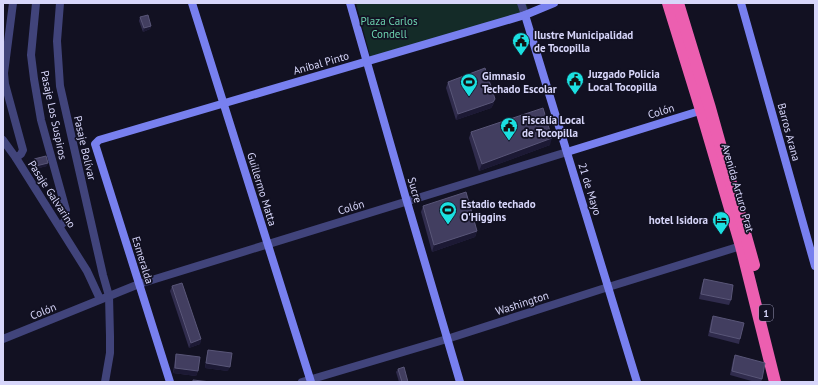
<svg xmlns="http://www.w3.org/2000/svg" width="818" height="385" font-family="'PT Sans',sans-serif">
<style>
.green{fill:#142b28}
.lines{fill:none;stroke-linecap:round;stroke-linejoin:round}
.street{stroke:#41447b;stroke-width:8}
.secondary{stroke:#7880ef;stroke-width:8}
.highway{stroke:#ec5fb0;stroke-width:12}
.wall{fill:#302c4d}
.shaded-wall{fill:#1c1934}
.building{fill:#423e60;stroke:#595678}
.labels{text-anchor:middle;stroke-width:3.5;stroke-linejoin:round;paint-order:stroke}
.shield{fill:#121122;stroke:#9c9bb9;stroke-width:1}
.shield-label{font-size:10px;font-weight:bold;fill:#d7d6fa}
.park-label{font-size:11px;fill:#6bd1ae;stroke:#121122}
.poi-label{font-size:11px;font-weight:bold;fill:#d7d6fa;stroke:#121122;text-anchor:start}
.street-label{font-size:11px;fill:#d7d6fa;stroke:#121122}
</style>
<rect width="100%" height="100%" fill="#121122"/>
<polygon class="green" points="356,3 526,3 529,11 371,59"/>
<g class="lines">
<g class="street">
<polyline points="13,3 4,73 5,84 23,150 21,154 16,158 87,271 100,299"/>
<polyline points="36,3 31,55 34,79 41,120 66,210 65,221 60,226"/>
<polyline points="60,3 57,41 60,86 103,275 109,296 110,336 110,353 105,382"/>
<polyline points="521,3 525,15"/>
<polyline points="3,140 16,158"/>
<polyline points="3,339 139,284 567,152"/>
<polyline points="302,382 447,339 602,289 744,245"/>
</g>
<g class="secondary">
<polyline points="192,3 311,382"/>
<polyline points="350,3 405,195 460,382"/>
<polyline points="741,3 815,266"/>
<polyline points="525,15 637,382"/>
<polyline points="567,152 706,109"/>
<polyline points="170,382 95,144 99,140 525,15 554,3"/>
</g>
<g class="highway">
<polyline points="668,3 701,110 741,246 775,382"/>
<polyline points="678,3 710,108 754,265"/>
</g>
</g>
<g class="wall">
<polygon points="140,17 151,26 150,29 143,32 139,21"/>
<polygon points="448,82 495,99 493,105 491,108 456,120 446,88"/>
<polygon points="471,132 550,145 479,171 469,138"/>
<polygon points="34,159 47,166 35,169 33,162"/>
<polygon points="423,206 477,231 475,237 432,252 421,212"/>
<polygon points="704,279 731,300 729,305 699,299 702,284"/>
<polygon points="172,286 201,339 200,344 189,348 170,291"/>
<polygon points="713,316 740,339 739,344 708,336 711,321"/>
<polygon points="208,350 228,371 205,368 207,354"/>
<polygon points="176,354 198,371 196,376 173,373 175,359"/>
<polygon points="735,355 762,379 761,382 755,382 730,375 733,360"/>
<polygon points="398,369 408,382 399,382 396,372"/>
</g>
<g class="shaded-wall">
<polygon points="151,26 150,29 143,32 144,28"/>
<polygon points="495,99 493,105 491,108 456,120 458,114"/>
<polygon points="552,138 550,145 479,171 482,164"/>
<polygon points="48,163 47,166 35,169 36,166"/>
<polygon points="477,231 475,237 432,252 434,245"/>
<polygon points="201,339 200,344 189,348 191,343"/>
<polygon points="206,363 230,367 228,371 205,368"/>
<polygon points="175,368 198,371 196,376 173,373"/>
</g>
<g class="building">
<polygon points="148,15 151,26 144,28 140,17"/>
<polygon points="485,68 495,99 493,102 458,114 448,82"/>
<polygon points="543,108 552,138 482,164 471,132"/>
<polygon points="46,156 48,163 36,166 34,159"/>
<polygon points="466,192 477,231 434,245 423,206"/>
<polygon points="704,279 733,285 731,300 701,294"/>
<polygon points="182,283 201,339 191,343 172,286"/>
<polygon points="713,316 744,323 740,339 710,332"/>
<polygon points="208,350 232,353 230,367 206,363"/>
<polygon points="176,354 200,357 198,371 175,368"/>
<polygon points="735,355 765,363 762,379 732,371"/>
<polygon points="404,367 408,382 402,382 398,369"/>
<polygon points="193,380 211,382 193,382"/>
</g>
<defs>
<g id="civic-pin" transform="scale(0.9)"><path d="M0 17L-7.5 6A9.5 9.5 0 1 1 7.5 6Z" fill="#1be0e1" stroke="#121122"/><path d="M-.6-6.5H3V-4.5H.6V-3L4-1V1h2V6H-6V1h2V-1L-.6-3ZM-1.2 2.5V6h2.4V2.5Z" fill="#111"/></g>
<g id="stadium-pin" transform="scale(0.9)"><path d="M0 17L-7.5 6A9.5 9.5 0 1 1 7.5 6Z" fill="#1be0e1" stroke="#121122"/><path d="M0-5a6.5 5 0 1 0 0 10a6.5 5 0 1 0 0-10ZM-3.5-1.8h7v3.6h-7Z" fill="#111"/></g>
<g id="hotel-pin" transform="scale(0.9)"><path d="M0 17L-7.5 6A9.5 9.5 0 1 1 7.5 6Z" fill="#1be0e1" stroke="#121122"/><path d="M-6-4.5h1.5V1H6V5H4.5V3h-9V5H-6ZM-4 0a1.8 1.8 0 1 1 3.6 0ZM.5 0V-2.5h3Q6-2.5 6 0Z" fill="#111"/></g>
</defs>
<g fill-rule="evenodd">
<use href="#civic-pin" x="521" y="41"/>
<use href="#civic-pin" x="575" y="80"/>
<use href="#stadium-pin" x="469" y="82"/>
<use href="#civic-pin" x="509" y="126"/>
<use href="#stadium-pin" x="448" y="210"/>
<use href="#hotel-pin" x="721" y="220"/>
</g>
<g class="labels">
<rect class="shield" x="759" y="305" width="14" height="16" rx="3"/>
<g class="shield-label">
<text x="766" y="317">1</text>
</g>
<g class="park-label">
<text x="389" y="25">Plaza Carlos<tspan x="389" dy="13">Condell</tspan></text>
</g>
<g class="poi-label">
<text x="534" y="39">Ilustre Municipalidad<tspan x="534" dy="13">de Tocopilla</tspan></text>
<text x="588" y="78">Juzgado Policia<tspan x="588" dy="13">Local Tocopilla</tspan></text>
<text x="482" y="80">Gimnasio<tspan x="482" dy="13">Techado Escolar</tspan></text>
<text x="522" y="124">Fiscalía Local<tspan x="522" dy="13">de Tocopilla</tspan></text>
<text x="461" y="208">Estadio techado<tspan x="461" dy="13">O'Higgins</tspan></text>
<text x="708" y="224" text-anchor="end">hotel Isidora</text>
</g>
<g class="street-label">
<text transform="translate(321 63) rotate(-16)" y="4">Aníbal Pinto</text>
<text transform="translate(661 111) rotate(-17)" y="4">Colón</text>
<text transform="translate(54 115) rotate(78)" y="4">Pasaje Los Suspiros</text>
<text transform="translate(789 132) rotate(75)" y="4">Barros Arana</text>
<text transform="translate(85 148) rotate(77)" y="4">Pasaje Bolívar</text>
<text transform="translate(738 188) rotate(74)" y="4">Avenida Arturo Prat</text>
<text transform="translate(262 189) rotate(73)" y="4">Guillermo Matta</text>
<text transform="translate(590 189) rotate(73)" y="4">21 de Mayo</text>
<text transform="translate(415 190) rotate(74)" y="4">Sucre</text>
<text transform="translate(52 194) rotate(57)" y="4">Pasaje Galvarino</text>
<text transform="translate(351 207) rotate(-17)" y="4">Colón</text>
<text transform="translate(143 260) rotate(73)" y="4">Esmeralda</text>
<text transform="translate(522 303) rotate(-18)" y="4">Washington</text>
<text transform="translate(43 311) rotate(-22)" y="4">Colón</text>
</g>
</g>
<rect width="818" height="385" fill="none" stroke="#d7d6fa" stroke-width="8"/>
</svg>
